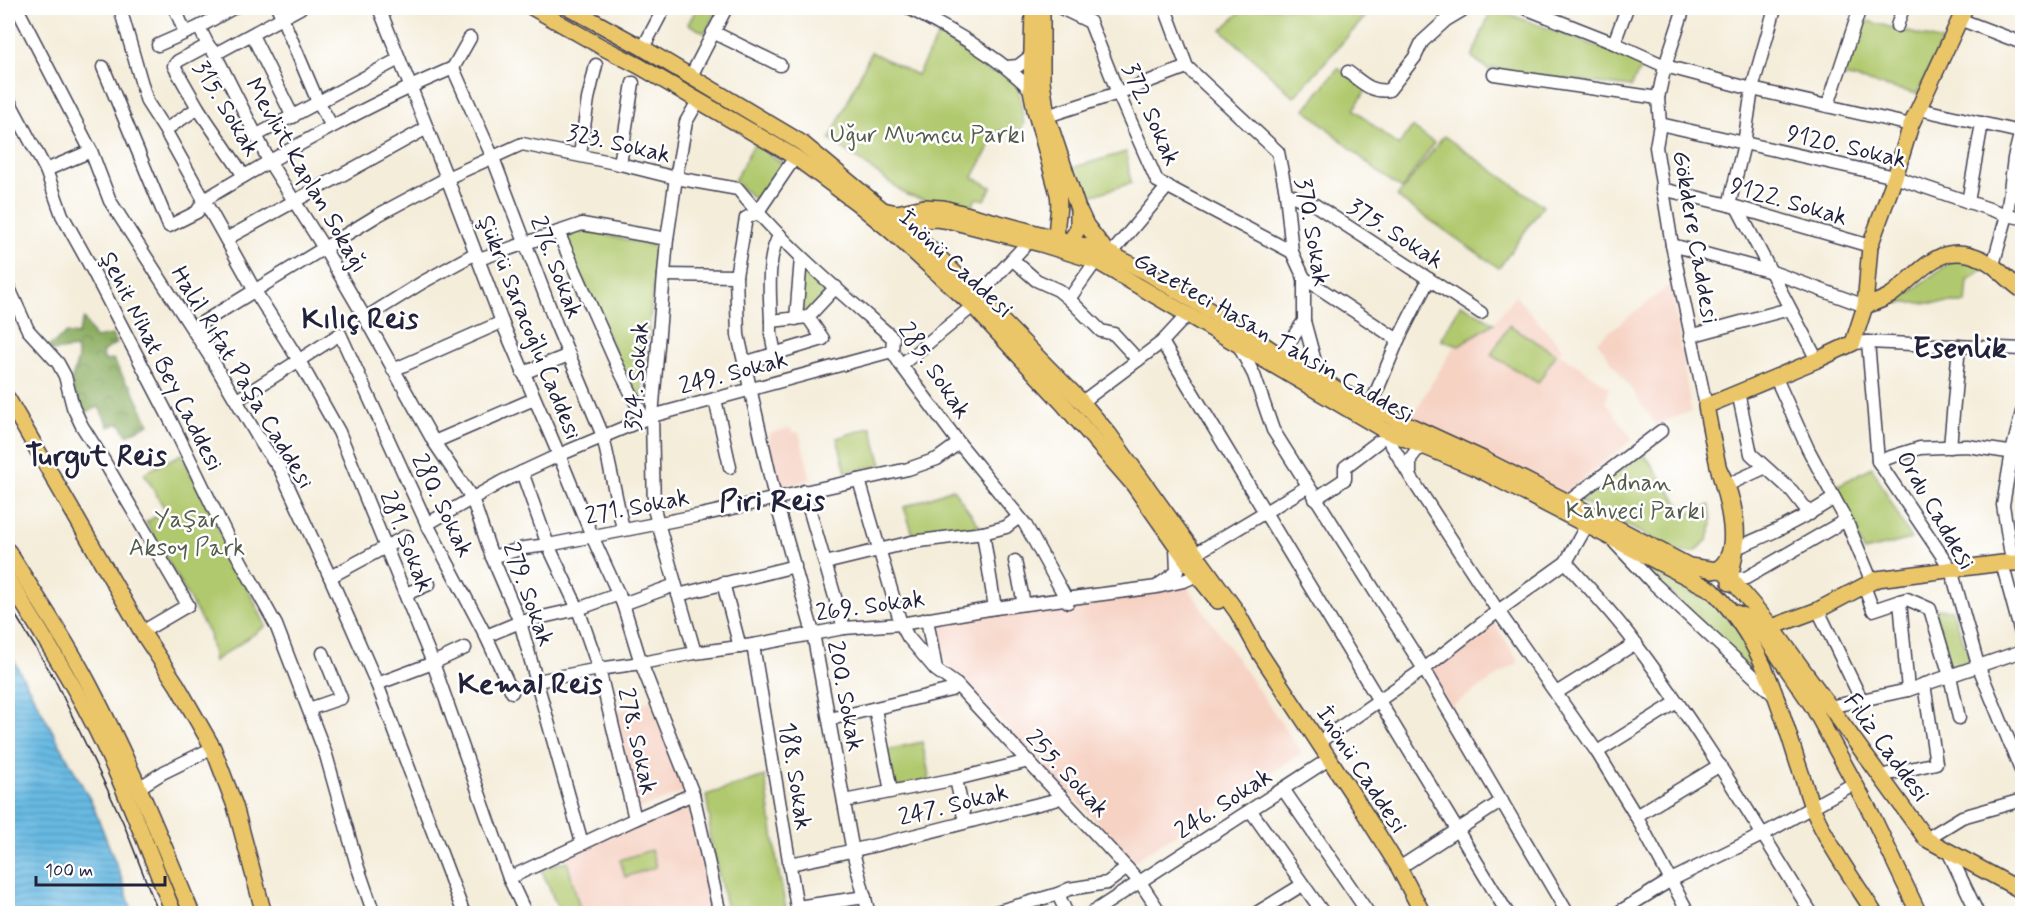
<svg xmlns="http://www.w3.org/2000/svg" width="2030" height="921" font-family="Mynerve,sans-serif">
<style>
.built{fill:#f6d2c3}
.forest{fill:url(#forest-crowns);stroke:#57684e;stroke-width:1.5}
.green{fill:#b1c96e;stroke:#6a7654;stroke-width:1.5}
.water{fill:url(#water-rules);stroke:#456e8f;stroke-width:1.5}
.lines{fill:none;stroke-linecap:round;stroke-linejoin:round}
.minor-casing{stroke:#424053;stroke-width:15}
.major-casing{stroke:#424053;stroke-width:18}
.minor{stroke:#fff;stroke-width:12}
.major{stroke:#ebc669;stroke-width:15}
.tram{stroke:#22223b;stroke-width:1.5}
.labels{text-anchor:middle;stroke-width:5;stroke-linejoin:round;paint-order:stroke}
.street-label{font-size:24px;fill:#22223b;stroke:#fff}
.park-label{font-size:24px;fill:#545c4d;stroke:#fff}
.district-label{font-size:30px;font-weight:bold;fill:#22223b;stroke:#fff}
</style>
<defs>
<pattern id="forest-crowns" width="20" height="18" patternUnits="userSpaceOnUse" patternTransform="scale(1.5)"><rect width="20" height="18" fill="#8cad61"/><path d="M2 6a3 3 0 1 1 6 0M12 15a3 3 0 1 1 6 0" fill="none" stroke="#728c51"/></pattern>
<pattern id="water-rules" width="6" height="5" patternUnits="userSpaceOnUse" patternTransform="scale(1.5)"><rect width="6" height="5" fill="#68bae3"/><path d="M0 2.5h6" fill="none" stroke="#5597b9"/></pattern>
</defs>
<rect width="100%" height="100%" fill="#fff"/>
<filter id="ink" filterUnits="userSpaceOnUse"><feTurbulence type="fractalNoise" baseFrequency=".0167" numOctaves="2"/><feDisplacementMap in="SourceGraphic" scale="12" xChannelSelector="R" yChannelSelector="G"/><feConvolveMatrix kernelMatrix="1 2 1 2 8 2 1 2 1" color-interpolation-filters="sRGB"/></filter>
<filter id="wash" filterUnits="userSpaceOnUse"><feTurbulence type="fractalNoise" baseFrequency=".008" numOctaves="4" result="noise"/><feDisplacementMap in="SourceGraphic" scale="24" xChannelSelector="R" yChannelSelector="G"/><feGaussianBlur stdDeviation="1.35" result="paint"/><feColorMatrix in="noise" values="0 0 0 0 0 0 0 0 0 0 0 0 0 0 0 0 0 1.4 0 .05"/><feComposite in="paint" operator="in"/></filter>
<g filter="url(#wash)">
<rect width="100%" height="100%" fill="#f4edda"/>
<g class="built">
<polygon points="1671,284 1691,411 1656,425 1597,341"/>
<polygon points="1515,295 1562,348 1559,353 1609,387 1606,402 1633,439 1564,495 1412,416 1453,348 1494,323"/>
<polygon points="790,428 792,432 799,432 811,479 778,489 772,465 768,434"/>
<polygon points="1186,585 1302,753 1134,861 929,645 930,623"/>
<polygon points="1494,622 1519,662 1450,707 1430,671"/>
<polygon points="650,701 686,791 637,810 615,713"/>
<polygon points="688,804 711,913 581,913 567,861 568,854"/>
</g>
<polygon class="forest" points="84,319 95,338 112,335 117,343 102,352 105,361 113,359 126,382 131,386 149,424 127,435 120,423 109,427 99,407 81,414 71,382 78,359 76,348 52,351 48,347 67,333 77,335"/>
<g class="green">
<polygon points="697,8 718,8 705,33 688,24"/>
<polygon points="1244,8 1373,8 1294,97 1222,30"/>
<polygon points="1492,8 1643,63 1631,87 1503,72 1494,67 1490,71 1472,57"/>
<polygon points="1860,19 1942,41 1918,94 1840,75"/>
<polygon points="939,34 992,73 997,70 1018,84 1024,124 1016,135 1003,130 996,134 973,177 991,187 985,200 976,198 970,212 907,195 830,139 871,52 917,75"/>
<polygon points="1338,68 1367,89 1354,109 1398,146 1412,127 1434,143 1402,189 1379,173 1305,109"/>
<polygon points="1444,136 1543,206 1499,268 1397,197"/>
<polygon points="754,144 786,166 759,203 734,181"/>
<polygon points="1126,152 1131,183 1078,200 1068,169"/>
<polygon points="585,230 658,247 640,408 564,238"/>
<polygon points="1953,260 1987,267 1968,280 1966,303 1896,303"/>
<polygon points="802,264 831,286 807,315 798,317"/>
<polygon points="1461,304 1494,323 1459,346 1441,340"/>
<polygon points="1509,325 1556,354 1538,383 1491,355"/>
<polygon points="871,427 882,465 846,472 837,438"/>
<polygon points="1642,451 1686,514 1710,505 1712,524 1708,539 1696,551 1689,553 1674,550 1580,501"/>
<polygon points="182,454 266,626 214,661 209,634 146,522 166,511 144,473"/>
<polygon points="1872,467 1911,539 1864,551 1833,488"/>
<polygon points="953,489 980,527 913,534 904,507"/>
<polygon points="1649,569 1712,604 1737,626 1768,687 1649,573"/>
<polygon points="1934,609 1952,610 1972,664 1950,668"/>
<polygon points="922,742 929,775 927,781 893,788 886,750"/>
<polygon points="765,776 778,869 787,913 728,913 709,835 710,820 706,795"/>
<polygon points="651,850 656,867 625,877 620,860"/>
<polygon points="567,861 581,913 560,913 541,869"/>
</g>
<polygon class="water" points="8,650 92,803 120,874 133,913 8,913"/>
</g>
<g filter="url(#ink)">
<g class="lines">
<g class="minor-casing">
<g id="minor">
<polyline points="17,8 91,151 110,201 211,358 262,444 280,469 330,577 377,684 464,914"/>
<polyline points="175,8 185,33"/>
<polyline points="278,8 318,102 332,126"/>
<polyline points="379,8 447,178 502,322 559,455 592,536 623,604 641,663 693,794 720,914"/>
<path d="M909,8C952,31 997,55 1031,90"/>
<polyline points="1061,8 1090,22 1118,93 1157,181 1292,252"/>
<polyline points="1165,8 1187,67 1278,152 1286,193 1292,252 1304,278 1304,321 1280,356"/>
<polyline points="1525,8 1614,43 1665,66 1752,89 1911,125"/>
<polyline points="1684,8 1665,66 1658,98 1660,124 1656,147 1672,245 1706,406"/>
<polyline points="1959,19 2022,43"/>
<polyline points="1897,26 1903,8"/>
<polyline points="199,27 208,45 215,54 270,163 324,248 365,318 434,442 472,498 492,557 520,622 582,843"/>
<polyline points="713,32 780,65"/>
<polyline points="252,35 293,117"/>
<polyline points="1614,43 1627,8"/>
<polyline points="158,45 199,27 233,8"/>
<polyline points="208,45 178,61 174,66 198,108 244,176"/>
<polyline points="643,48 664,8"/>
<polyline points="215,54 300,8"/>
<polyline points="103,67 169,226 197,212 204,200 165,130 147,102 120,8"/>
<polyline points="1007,67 1018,66 1031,56"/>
<polyline points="453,68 470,38"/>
<path d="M1348,72C1362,82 1371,93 1389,90L1415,57L1422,42L1446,20L1466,8"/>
<polyline points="1494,74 1658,98"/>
<polyline points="691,76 726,8"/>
<polyline points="8,99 46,170 62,215 92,269 172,423 229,540 276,625 326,755 357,865 374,914"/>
<polyline points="1828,105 1860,8"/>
<polyline points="1919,109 2020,132"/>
<polyline points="1047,116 1118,93 1187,67"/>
<polyline points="1660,124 1895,177 2007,215 2022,218"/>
<polyline points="171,126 198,108"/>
<polyline points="257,135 399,59"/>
<polyline points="580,155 588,99 596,65"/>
<polyline points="795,157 757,213 746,218 736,276 738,335 775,498 813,633 853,852 869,914"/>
<polyline points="620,164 633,83"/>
<polyline points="46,170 91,151"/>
<polyline points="1662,189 1729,205 1870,246"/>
<polyline points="1286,193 1315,205 1481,313"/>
<polyline points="1968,202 1982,123"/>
<polyline points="1729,205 1744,144 1752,89 1775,8"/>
<polyline points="1738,209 1817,360"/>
<polyline points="558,232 617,365 644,419"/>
<path d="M780,235C766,255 770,297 771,321L808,317L836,287"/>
<polyline points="226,239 427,128"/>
<polyline points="1672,245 1772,272 1865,306"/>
<polyline points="1111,254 1168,186"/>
<polyline points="479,259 582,224 667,239"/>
<polyline points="1013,260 1036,280 1058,290 1069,299"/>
<polyline points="1096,261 1069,299 1101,331 1114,334 1138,360"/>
<polyline points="1993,265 2007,215 2014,158 2022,127"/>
<polyline points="664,275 736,276"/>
<polyline points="1304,278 1398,340"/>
<polyline points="8,286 28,330 58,363 65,376 73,407 82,426 104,461 188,605 142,632"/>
<polyline points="977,297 1030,240"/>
<polyline points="365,318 423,282 476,253"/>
<polyline points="796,319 801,258"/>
<polyline points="771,321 771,334 775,354"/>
<polyline points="1304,321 1320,380"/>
<polyline points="1690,336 1789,309"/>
<polyline points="1162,342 1508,914"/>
<polyline points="1868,342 2022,349"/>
<polyline points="1853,343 1868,342 1878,461 1951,569 1978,665 2022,773"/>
<polyline points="1239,346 1254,375 1273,430 1424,669 1568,914"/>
<path d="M211,358L200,324L378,215L447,178L522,144L620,164L676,178L738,189C783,245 839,291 893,338L892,351L901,365L959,443L1025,524L1068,602"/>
<polyline points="744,363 823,339 808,317"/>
<polyline points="901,365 973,306"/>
<polyline points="393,370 502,322"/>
<polyline points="523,373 569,355"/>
<polyline points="1775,376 1808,449 1846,520 1872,582"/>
<polyline points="1738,392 1751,454 1792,491 1810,514"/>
<polyline points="715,399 730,467"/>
<polyline points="237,400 340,334 427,524 486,636 512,692"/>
<polyline points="1082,402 1162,342 1188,314"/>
<polyline points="1370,407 1398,340 1429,279"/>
<polyline points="1382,429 1410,476 1498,611 1597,752 1636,816 1689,914"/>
<polyline points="434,442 534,399"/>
<polyline points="1950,447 1959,346"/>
<polyline points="1878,461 1920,448 1967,446 2022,454"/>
<polyline points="522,472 548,545 578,609 599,669 635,819"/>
<polyline points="1410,475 1410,459 1417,450 1427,447"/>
<polyline points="859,480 901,624 908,637 936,670 957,685 1140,882 1161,914"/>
<polyline points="1727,485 1764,468"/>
<polyline points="804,491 844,628"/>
<polyline points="1315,499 1345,479 1345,467 1378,442"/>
<polyline points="1568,502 1661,431"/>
<polyline points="427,524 503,481 559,455 652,416 892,351"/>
<polyline points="983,533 995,608"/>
<polyline points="1615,543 1650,580 1776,697"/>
<path d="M1736,548C1771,534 1803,519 1834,498"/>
<polyline points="1195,554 1307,487"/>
<polyline points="492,557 524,548 548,545 701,515 908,469 937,459 959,443"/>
<polyline points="1015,561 1024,604"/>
<path d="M1566,562C1590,590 1616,616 1637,646C1701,731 1755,823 1812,914"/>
<polyline points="2012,562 2003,505 2012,452 2022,412"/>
<polyline points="825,563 912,542 983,533 1006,527 1019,517"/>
<polyline points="2002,563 2022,637"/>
<polyline points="330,577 406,536"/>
<polyline points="1730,579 1746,578 1846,520"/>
<polyline points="723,583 740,647"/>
<polyline points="1160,584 1177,572 1176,546"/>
<polyline points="1864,586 1873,610 1900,601 1908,690"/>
<polyline points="406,594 429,584"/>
<polyline points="678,595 795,566"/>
<polyline points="1900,601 1907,599 1930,609 1950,676 1959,718"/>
<polyline points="623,604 675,585"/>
<polyline points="1818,610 1861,699"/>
<polyline points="927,619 936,669"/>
<polyline points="486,636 520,622 578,609 619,594"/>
<polyline points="753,645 798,914"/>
<polyline points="695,653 654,509 652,416 667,239 676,178 686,122 698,101"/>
<polyline points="537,681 599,669 641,663 695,653 753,645 844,628 901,624 995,608 1157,587 1184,581 1204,572"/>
<polyline points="377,684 433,663 465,648"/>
<polyline points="1556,693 1636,643"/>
<polyline points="1829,707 1908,690 2022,651"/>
<polyline points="309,709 341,698 323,653"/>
<polyline points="875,709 891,791"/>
<polyline points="830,719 951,690 957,685"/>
<polyline points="1319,742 1424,669 1498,611 1566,562 1587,525"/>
<polyline points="1597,752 1677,702"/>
<polyline points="1880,776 1936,763 1924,684"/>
<polyline points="956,779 965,822"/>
<polyline points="140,787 164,772 213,748"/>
<polyline points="1283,789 1369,914"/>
<polyline points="844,801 956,779 1029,761"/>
<polyline points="1251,811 1324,914"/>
<polyline points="1636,816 1720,765"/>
<polyline points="1926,839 1962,817 2022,800"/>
<polyline points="1948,851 1978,914"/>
<path d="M789,864C879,847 967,821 1055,800L1061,796"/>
<polyline points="1399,868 1502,801"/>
<polyline points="509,878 635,819 693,794"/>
<polyline points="1058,894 1067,914"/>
<polyline points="797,907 865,897"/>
<path d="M526,914L509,878L433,663L339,432L298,359L255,291L204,200C284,152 366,105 453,68L493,158L556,324L603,436L623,529"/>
<polyline points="989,914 1058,894 1069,889 1107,883 1127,868"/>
<polyline points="1090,914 1329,759"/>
<polyline points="1255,914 1302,885"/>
<polyline points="1616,914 1671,880 1762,835 1855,783"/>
</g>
</g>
<g class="major-casing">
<g id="major">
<polyline points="533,8 602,47 639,66 795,157 857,203 892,232 973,306 1065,406 1133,484 1197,575 1218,601"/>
<polyline points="570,8 643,48 802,143 936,254 1082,402 1109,434 1237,612 1259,652 1359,804 1399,868 1423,914"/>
<path d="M1033,8L1031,90L1035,110L1058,194C1062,215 1051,227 1061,249L1070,241L1078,229V209L1047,116L1042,81V8"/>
<polyline points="883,210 897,213 924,207 943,208 1107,252 1146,272 1247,333 1295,366 1370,407 1483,459 1568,502 1689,566 1724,571 1772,627 1818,610 1877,579 2002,563 2022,563"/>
<polyline points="1080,212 1086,225 1107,252"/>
<path d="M892,232L921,220L936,219L951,221L1041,244L1096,261L1382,429L1478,469L1712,590C1761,638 1778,700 1798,764C1803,778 1807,793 1812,807C1828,845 1853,879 1875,914"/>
<path d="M1865,306C1874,303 1883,300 1891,295C1922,272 1940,239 1982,259C1998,266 2008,281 2022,290"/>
<polyline points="8,399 142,632 177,685 213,748 235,806 264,914"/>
<path d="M1719,469C1732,493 1738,519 1736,546C1735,558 1731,570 1730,583"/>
<path d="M8,551C35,595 65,638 89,684C128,758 160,836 192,914"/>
<path d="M1713,571C1747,559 1725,495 1719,470C1714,448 1710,427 1706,406L1817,360L1853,343L1865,306L1870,246L1895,177L1911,125L1965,8"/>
<path d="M8,579C30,615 53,651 74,688C114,757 144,840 174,914"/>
<polyline points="1733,612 1772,627 1926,839 2022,891"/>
<polyline points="1754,620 1813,707 1872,815 1919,914"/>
</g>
</g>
<use href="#minor" class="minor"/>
<use href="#major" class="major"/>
<polyline class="tram" points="8,603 54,678 123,822 159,914"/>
</g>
</g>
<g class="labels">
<g class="street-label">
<text transform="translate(227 108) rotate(59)" y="8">315. Sokak</text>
<text transform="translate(1152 114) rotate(66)" y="8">372. Sokak</text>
<text transform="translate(619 143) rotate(13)" y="8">323. Sokak</text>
<text transform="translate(1847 146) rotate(13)" y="8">9120. Sokak</text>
<text transform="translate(307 175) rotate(60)" y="8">Mevlüt Kaplan Sokağı</text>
<text transform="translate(1789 201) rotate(16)" y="8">9122. Sokak</text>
<text transform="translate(1313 232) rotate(80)" y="8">370. Sokak</text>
<text transform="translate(1396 233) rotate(33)" y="8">375. Sokak</text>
<text transform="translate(1696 237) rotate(80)" y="8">Gökdere Caddesi</text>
<text transform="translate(956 263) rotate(43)" y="8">İnönü Caddesi</text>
<text transform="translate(557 267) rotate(69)" y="8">276. Sokak</text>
<text transform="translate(530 327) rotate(68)" y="8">Şükrü Saracoğlu Caddesi</text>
<text transform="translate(1274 337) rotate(30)" y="8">Gazeteci Hasan Tahsin Caddesi</text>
<text transform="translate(162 361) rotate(63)" y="8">Şehit Nihat Bey Caddesi</text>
<text transform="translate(935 370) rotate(56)" y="8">285. Sokak</text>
<text transform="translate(733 372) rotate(-15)" y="8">249. Sokak</text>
<text transform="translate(636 376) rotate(-86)" y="8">324. Sokak</text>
<text transform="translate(243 377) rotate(59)" y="8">Halil Rıfat Paşa Caddesi</text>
<text transform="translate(443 505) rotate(64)" y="8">280. Sokak</text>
<text transform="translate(637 506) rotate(-11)" y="8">271. Sokak</text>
<text transform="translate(1936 510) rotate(60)" y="8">Ordu Caddesi</text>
<text transform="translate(407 541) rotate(68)" y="8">281. Sokak</text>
<text transform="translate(529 594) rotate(70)" y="8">279. Sokak</text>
<text transform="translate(870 605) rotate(-8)" y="8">269. Sokak</text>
<text transform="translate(846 696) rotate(79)" y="8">200. Sokak</text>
<text transform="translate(638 741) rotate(77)" y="8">278. Sokak</text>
<text transform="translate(1887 747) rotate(54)" y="8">Filiz Caddesi</text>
<text transform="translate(1362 769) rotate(57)" y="8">İnönü Caddesi</text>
<text transform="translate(1068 773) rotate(47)" y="8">255. Sokak</text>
<text transform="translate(796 776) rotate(81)" y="8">188. Sokak</text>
<text transform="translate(1223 803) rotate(-33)" y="8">246. Sokak</text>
<text transform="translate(953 804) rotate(-14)" y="8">247. Sokak</text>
</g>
<g class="park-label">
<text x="928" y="142">Uğur Mumcu Parkı</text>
<text x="1636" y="490">Adnan<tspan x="1636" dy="28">Kahveci Parkı</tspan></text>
<text x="187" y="527">Yaşar<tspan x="187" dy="28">Aksoy Park</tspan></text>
</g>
<g class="district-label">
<text x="360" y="328">Kılıç Reis</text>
<text x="1960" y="357">Esenlik</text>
<text x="96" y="465">Turgut Reis</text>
<text x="772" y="510">Piri Reis</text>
<text x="530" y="693">Kemal Reis</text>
</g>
</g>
<rect width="2030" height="921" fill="none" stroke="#fff" stroke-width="30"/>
<path d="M36 876v9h129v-9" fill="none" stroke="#22223b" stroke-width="3"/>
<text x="45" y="876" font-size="18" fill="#22223b" stroke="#ffffff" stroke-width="4.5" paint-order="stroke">100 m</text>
</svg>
